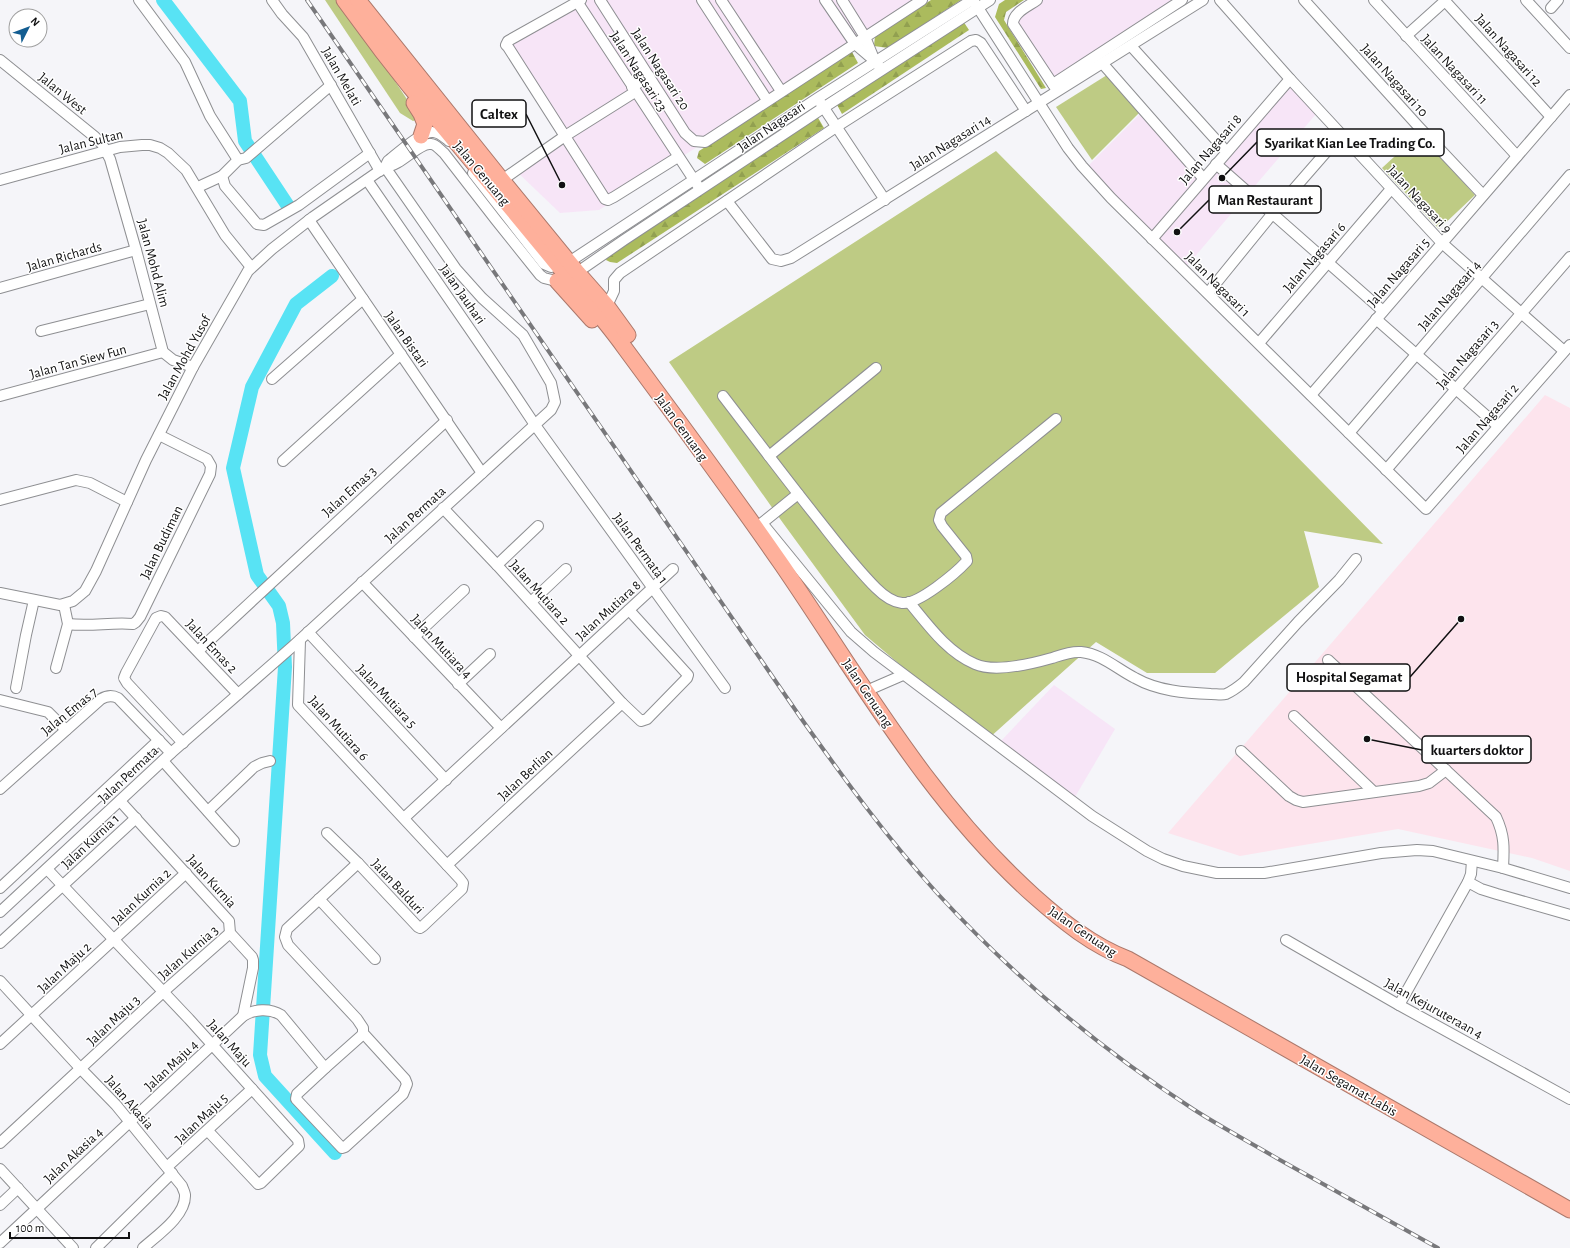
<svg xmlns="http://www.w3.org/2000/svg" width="1570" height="1248" font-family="'Alegreya Sans',sans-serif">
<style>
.commercial{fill:#f7e5f7}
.medical{fill:#fde4ed}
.green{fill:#becb84}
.forest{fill:url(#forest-firs)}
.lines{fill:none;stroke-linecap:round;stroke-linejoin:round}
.river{stroke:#58e3f4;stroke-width:14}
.minor-casing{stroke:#8e8f92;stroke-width:12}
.highway-casing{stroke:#ab786b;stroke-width:17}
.minor{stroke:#fff;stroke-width:10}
.highway{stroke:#feb09b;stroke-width:15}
.rail-casing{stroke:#78787b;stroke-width:4}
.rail{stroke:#fff;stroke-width:2.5;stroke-dasharray:8;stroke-linecap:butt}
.labels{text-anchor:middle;stroke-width:3;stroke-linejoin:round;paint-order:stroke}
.street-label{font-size:14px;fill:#111112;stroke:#fff}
.leader{fill:none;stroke:#111112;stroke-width:1.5}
.callout-dot{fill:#111112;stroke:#fff;stroke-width:1.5}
.callout{fill:#fff;stroke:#111112;stroke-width:1.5}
.callout-label{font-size:15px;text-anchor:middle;font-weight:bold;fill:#111112}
</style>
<defs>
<pattern id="forest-firs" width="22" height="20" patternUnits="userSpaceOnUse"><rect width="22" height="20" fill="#abbb5d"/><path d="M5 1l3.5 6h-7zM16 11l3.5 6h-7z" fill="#92a050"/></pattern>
</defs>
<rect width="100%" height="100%" fill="#f5f5f9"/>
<g class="commercial">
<polygon points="575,0 923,0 640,184 599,210 560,213 513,168 561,135 506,40"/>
<polygon points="1032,0 1188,0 1052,88 1010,20"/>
<polygon points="1285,80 1316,114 1186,267 1087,167 1142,112 1199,178"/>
<polygon points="1054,685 1115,729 1075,797 1000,742"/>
</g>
<polygon class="medical" points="1545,395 1570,408 1570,871 1532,858 1398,829 1240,856 1168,833"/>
<g class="green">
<polygon points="325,0 336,0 377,54 420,119 413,121 400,113"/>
<polygon points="1107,75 1140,112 1092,160 1056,107"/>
<polygon points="1419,134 1475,195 1439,229 1382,168"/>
<polygon points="996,151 1383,544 1304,531 1319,587 1215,673 1147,673 1096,642 988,739 865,635 783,523 669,362"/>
</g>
<g class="forest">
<polygon points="931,0 961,0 888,48 874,46 875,36"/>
<polygon points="1005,0 1024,0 1006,12 1004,20 1046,88 1041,89 995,17 999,4"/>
<polygon points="963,21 969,30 842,114 836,103"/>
<polygon points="852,52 858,63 705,164 697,158 699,151"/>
<polygon points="817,116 824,128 617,263 610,262 606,260 608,255"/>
</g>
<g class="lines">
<g class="river">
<polyline points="163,0 240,101 245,141 288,206"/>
<polyline points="332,276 296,304 252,387 233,468 257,575 279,606 283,623 285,667 260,1055 265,1076 335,1153"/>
</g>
<g class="minor-casing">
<g id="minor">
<polyline points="139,0 185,62 210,116 238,160"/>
<polyline points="272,0 282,14 303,37 380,171"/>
<polyline points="576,0 698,186"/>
<polyline points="581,0 508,41 506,45 508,47 605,199 608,200 614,197 678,157"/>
<polyline points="600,0 685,133 694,141 705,142 922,0"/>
<polyline points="702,0 767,100"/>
<polyline points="721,0 781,91"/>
<polyline points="825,0 855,44 876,62 880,68"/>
<polyline points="842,0 865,37 874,59"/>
<polyline points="973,0 1068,148 1082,166 1111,198 1426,509 1570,345"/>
<path d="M1037,0C1029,6 1013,12 1013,24L1056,89"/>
<polyline points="1220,0 1290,79 1442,243 1564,351"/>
<polyline points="1304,0 1418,126 1483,195"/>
<polyline points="1374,0 1517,156"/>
<polyline points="1526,0 1570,48"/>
<polyline points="1445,1 1551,117"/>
<polyline points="1551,8 1558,0"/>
<polyline points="1406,36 1446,0"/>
<polyline points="1131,46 1226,151"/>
<polyline points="0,60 95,137 102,144 110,159 136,250 163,352 173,360 193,367"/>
<polyline points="1103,64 1203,178"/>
<polyline points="1053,84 1182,0"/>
<polyline points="632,87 649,76"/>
<polyline points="820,102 885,200"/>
<polyline points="1216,164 1383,311"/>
<path d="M385,167L388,161C397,154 422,131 433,132C439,132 444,137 449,141"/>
<polyline points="473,173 544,264 551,267 569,262 818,98 972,0"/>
<polyline points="222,176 225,186 257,224 264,225 299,205 370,153"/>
<polyline points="0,180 120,147 142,145 150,145 160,148 168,153 186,170 225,235 251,267"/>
<polyline points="367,180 509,386 535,425 725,688"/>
<polyline points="502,180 565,136 635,92"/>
<polyline points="198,187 222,176 238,160 246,158 331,85"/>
<polyline points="727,201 772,259 781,261 791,258 1203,0"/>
<polyline points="309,220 482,473"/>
<polyline points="1152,239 1290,79"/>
<polyline points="0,288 136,250"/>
<polyline points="1208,293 1273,213 1341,135"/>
<polyline points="607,306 614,291 614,280 620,273 836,127 971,41 976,40 981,43 1026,111"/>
<polyline points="1376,319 1498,426"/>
<polyline points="41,331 150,304"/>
<polyline points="1259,343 1391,189"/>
<polyline points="272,379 363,299"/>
<polyline points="1311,395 1570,95"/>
<polyline points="0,396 163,352"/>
<path d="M723,396C753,435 783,475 814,514C834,539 853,565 876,588C883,595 892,602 902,603C918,605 956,573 967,561L966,556L942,526L939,520L941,513L1056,419"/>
<polyline points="1349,433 1570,175"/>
<polyline points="769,456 876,368"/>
<polyline points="283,461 401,354"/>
<polyline points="1386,470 1570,257"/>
<polyline points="798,494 762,523 851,632 874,652 1092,816 1147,851 1163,859 1183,866 1217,873 1264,873 1381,853 1417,850 1433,851 1503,868 1570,888"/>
<polyline points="0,500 76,480 90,483 127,502"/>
<polyline points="443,508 497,565 622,703 641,721 647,719 687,678 688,675 629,610"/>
<polyline points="497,565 538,526"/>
<polyline points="362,582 501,728"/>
<path d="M0,593L60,605L73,601L85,591L96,571L146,460L193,367L248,271L272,249L313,217L385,167C401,166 419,142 431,144C436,144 440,150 444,153L496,220L540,275L544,278L552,280L569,278L624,240L823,108L990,0"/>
<polyline points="531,602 566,569"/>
<path d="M909,602C928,625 947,652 975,664C995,673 1031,664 1052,658C1061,655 1071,651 1081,652C1102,654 1117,669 1135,678C1158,691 1185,693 1211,694C1216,694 1222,695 1226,694C1233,691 1238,687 1244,682L1298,622L1339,580L1356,559"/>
<path d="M68,624C90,627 111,622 133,624L136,622L140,617L210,474L211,466L207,459L159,435"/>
<polyline points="308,632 446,780"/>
<polyline points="414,637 464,590"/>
<polyline points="300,640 298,705 460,879 463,883 462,889 423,926 420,928 418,927 358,863 327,833"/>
<polyline points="198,651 447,420"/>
<path d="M1328,660L1496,817C1505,836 1504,849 1503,868"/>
<polyline points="56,668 68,624 64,605"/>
<polyline points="458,684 490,654"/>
<polyline points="16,688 26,635 34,600"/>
<polyline points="867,694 873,688 903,675"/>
<polyline points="0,700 48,712 66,730"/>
<polyline points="1294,716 1374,792"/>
<polyline points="183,743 127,683 124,678 126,673 156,618 161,616 165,617 238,694"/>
<polyline points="1241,751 1289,796 1296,800 1303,802 1419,786 1429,783 1446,770"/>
<polyline points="163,761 234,841"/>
<path d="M0,789L101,699C106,696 112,695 118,698L171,753"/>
<polyline points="120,801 229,921 230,933 252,957 253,960 253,968 243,1016"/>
<polyline points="208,811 254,767 262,763 270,761"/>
<polyline points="404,818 673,569"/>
<polyline points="447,865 622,703"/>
<polyline points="47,869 189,1019 298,1140 299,1146 261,1183 258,1184 208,1131"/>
<polyline points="1468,882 1481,889 1497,894 1570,915"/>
<polyline points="0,888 159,740"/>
<polyline points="319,899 375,959"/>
<polyline points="0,912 171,753 293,646 551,410 555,402 551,383 523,335 482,298 456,269 385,167"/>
<polyline points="1286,940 1399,1005 1570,1099"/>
<polyline points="0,943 136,818"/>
<path d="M0,981L81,1069L116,1105L182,1186C183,1189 185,1193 185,1195C186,1216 156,1236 143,1248"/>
<polyline points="1399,1005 1468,882 1471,874 1472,861"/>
<polyline points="0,1044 186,873"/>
<polyline points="325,1068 297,1094 296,1099 342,1148 345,1147 403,1094 407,1084 405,1079 363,1033"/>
<polyline points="0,1143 163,992 230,933"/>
<polyline points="167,1167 252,1089"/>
<polyline points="0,1169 73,1248"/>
<polyline points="0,1205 18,1188"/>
<path d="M0,1243L243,1016C254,1009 270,1008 281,1015L325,1068L361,1036L363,1033V1028L357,1019L288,945L285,937L287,929L358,863"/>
<polyline points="96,1248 172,1173"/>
</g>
</g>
<g class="highway-casing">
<g id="highway">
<path d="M344,0L381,50L410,87C459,146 508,204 556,263C579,291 603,318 624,347C677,419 731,491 782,565C860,679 930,803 1034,896C1062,921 1093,946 1128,959L1570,1210"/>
<polyline points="358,0 502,180 578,273 607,306 628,335"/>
<polyline points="414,103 421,114 425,124 421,136"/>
<polyline points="557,281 592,320"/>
</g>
</g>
<use href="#minor" class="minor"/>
<use href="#highway" class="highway"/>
<g class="rail-casing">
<path id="rail" d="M307,0L803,721C845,780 888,839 937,893C1013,976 1099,1048 1193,1109C1221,1127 1251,1143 1280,1160C1333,1189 1385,1219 1438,1248"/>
</g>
<use href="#rail" class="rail"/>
</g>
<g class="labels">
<g class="street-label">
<text transform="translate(1509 50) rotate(48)" y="5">Jalan Nagasari 12</text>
<text transform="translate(661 69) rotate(57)" y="5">Jalan Nagasari 20</text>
<text transform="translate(1455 69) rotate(47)" y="5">Jalan Nagasari 11</text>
<text transform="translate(639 71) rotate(57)" y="5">Jalan Nagasari 23</text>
<text transform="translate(342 76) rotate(60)" y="5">Jalan Melati</text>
<text transform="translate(1395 80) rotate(48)" y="5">Jalan Nagasari 10</text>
<text transform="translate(63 93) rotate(39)" y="5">Jalan West</text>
<text transform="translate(771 126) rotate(-34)" y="5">Jalan Nagasari</text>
<text transform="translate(91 141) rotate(-14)" y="5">Jalan Sultan</text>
<text transform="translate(950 142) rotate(-32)" y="5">Jalan Nagasari 14</text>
<text transform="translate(1210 149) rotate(-49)" y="5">Jalan Nagasari 8</text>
<text transform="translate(482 173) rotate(50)" y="5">Jalan Genuang</text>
<text transform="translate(1420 199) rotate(47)" y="5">Jalan Nagasari 9</text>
<text transform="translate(64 256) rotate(-16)" y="5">Jalan Richards</text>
<text transform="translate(1314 257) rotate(-49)" y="5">Jalan Nagasari 6</text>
<text transform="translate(154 263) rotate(75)" y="5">Jalan Mohd Alim</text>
<text transform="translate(1398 272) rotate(-49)" y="5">Jalan Nagasari 5</text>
<text transform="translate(1218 284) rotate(45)" y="5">Jalan Nagasari 1</text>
<text transform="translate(463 294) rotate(55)" y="5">Jalan Jauhari</text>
<text transform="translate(1449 295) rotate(-49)" y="5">Jalan Nagasari 4</text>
<text transform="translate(407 339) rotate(55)" y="5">Jalan Bistari</text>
<text transform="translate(1467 354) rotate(-49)" y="5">Jalan Nagasari 3</text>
<text transform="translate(184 357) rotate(-61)" y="5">Jalan Mohd Yusof</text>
<text transform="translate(78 361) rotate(-15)" y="5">Jalan Tan Siew Fun</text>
<text transform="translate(1487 418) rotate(-49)" y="5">Jalan Nagasari 2</text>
<text transform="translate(682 427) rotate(54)" y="5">Jalan Genuang</text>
<text transform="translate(349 491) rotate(-42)" y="5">Jalan Emas 3</text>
<text transform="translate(415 514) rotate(-42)" y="5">Jalan Permata</text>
<text transform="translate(161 542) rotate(-64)" y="5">Jalan Budiman</text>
<text transform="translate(641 548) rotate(54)" y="5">Jalan Permata 1</text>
<text transform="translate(540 592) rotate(48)" y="5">Jalan Mutiara 2</text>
<text transform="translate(608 610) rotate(-42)" y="5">Jalan Mutiara 8</text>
<text transform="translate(212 646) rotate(47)" y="5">Jalan Emas 2</text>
<text transform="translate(442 646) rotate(47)" y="5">Jalan Mutiara 4</text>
<text transform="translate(868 693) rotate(56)" y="5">Jalan Genuang</text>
<text transform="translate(387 696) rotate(47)" y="5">Jalan Mutiara 5</text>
<text transform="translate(69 711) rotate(-39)" y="5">Jalan Emas 7</text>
<text transform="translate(339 728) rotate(48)" y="5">Jalan Mutiara 6</text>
<text transform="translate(128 774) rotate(-43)" y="5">Jalan Permata</text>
<text transform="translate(525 774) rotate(-43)" y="5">Jalan Berlian</text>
<text transform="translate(90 841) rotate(-43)" y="5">Jalan Kurnia 1</text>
<text transform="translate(212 881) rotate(48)" y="5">Jalan Kurnia</text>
<text transform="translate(398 886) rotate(47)" y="5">Jalan Balduri</text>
<text transform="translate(141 896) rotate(-43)" y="5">Jalan Kurnia 2</text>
<text transform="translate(1083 931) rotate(34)" y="5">Jalan Genuang</text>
<text transform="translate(188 952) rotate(-41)" y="5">Jalan Kurnia 3</text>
<text transform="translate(64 967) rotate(-43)" y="5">Jalan Maju 2</text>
<text transform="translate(1434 1008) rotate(29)" y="5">Jalan Kejuruteraan 4</text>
<text transform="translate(113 1020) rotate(-43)" y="5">Jalan Maju 3</text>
<text transform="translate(230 1043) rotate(48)" y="5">Jalan Maju</text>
<text transform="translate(171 1065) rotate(-43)" y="5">Jalan Maju 4</text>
<text transform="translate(1349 1085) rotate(30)" y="5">Jalan Segamat-Labis</text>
<text transform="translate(130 1102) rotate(49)" y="5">Jalan Akasia</text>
<text transform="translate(201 1118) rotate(-43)" y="5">Jalan Maju 5</text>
<text transform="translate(73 1155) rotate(-43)" y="5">Jalan Akasia 4</text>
</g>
</g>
<path class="leader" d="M562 185L526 114M1222 178L1257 142M1177 232L1209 200M1461 619L1410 677M1367 739L1422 750"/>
<g class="callout-dot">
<circle cx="562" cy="185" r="4"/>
<circle cx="1222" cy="178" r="4"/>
<circle cx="1177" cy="232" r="4"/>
<circle cx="1461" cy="619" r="4"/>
<circle cx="1367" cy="739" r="4"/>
</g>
<g class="callout">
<rect x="472" y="100" width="54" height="27" rx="4"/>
<rect x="1257" y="129" width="187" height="27" rx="4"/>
<rect x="1209" y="186" width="112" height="27" rx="4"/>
<rect x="1287" y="664" width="123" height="27" rx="4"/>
<rect x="1422" y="736" width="109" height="27" rx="4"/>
</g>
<g class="callout-label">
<text x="499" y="119">Caltex</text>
<text x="1350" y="148">Syarikat Kian Lee Trading Co.</text>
<text x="1265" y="205">Man Restaurant</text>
<text x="1349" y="682">Hospital Segamat</text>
<text x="1477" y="755">kuarters doktor</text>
</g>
<g transform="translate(28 28) rotate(48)"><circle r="19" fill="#ffffff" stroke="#a0a0a0"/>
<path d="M0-3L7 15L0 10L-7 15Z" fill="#135d91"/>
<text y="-6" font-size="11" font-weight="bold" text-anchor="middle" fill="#111112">N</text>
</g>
<path d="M10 1232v6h119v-6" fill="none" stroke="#111112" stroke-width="2"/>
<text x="16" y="1232" font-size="12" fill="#111112" stroke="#ffffff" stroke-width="3" paint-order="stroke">100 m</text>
</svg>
